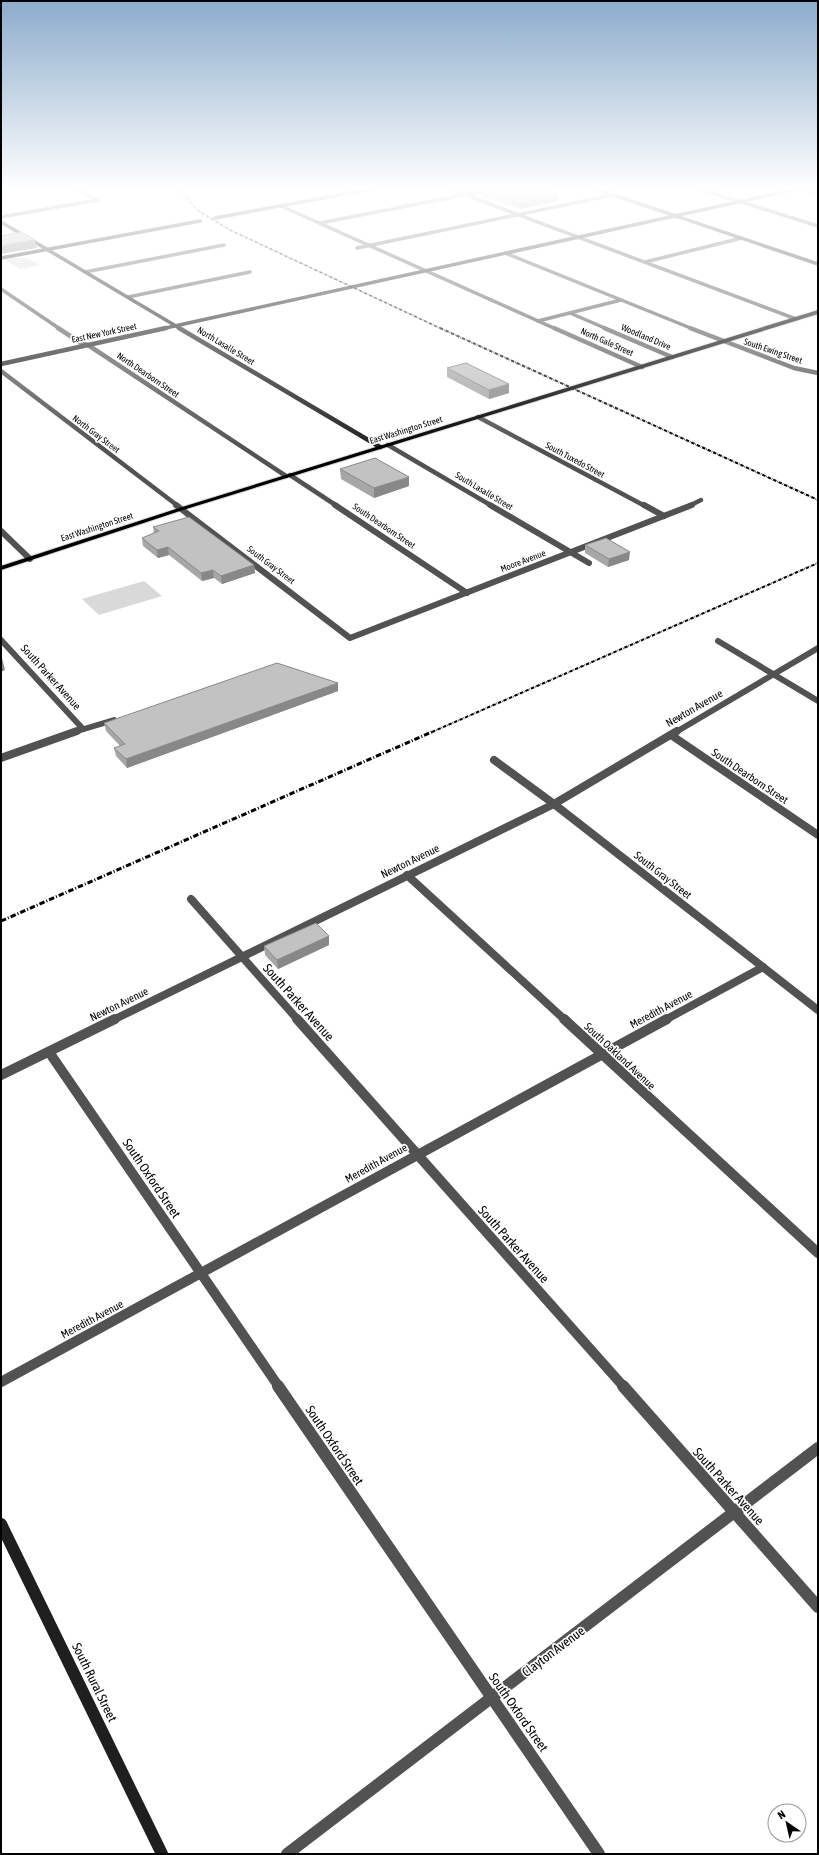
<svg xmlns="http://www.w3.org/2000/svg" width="819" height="1855" font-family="'Asap Condensed',sans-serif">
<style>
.green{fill:#d9d9d9}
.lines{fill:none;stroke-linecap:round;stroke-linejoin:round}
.secondary-tunnel{stroke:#d9d9d9;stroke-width:3.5;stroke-dasharray:3.5 2;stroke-linecap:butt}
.primary-casing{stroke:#dbdbdb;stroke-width:2}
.street-far5{stroke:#525252;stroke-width:3.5}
.street-far4{stroke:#525252;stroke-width:4.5}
.street-far3{stroke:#525252;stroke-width:6}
.street-far2{stroke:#525252;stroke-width:8}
.street-far1{stroke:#525252;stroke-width:10}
.street{stroke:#525252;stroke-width:12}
.secondary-far2{stroke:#1f1f1f;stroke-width:3.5}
.secondary-far1{stroke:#1f1f1f;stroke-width:4.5}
.secondary{stroke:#1f1f1f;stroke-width:12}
.primary{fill:#000;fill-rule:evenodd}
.rail-far2{stroke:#000;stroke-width:1.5;stroke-dasharray:3 1 0.5 1;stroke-linecap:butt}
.rail-far1{stroke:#000;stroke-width:2;stroke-dasharray:3.5 1 0.5 1;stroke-linecap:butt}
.rail{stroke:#000;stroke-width:3;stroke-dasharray:5.5 2 1 2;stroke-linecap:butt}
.wall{fill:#a7a7a7}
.shaded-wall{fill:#888}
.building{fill:#c2c2c2;stroke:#888}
.labels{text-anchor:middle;stroke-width:3.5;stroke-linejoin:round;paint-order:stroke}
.far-street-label{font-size:9px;fill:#000;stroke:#fff}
.street-label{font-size:11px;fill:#000;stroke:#fff}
.near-street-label{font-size:13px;fill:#000;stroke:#fff}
</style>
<rect width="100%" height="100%" fill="#fff"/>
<g class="green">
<polygon points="13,258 27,258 40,265 20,269 5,260"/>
<polygon points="144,581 162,596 99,615 82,599"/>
</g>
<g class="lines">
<polyline class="secondary-tunnel" points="200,221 215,218"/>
<g class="primary-casing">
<polygon id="primary" points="818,310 818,314 183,510 1,570 1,566 179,508"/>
</g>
<g class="street-far5">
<polyline points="75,189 97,200"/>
<polyline points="450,189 796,319"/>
<polyline points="700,189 818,226"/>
<polyline points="803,189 818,194"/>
<polyline points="281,206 556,329"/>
<polyline points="1,217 97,200"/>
<polyline points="320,223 494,189"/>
<polyline points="357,248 613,195"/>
<polyline points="505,253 693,329"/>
<polyline points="645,262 742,238"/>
<polyline points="85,272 224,245"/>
<polyline points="1,289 60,329"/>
<polyline points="128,297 250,272"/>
<polyline points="570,313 607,329"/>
<polyline points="538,321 621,300"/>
</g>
<g class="street-far4">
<polyline points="58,328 81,343 88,345 286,476"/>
<polyline points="554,328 642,367"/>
<polyline points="604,328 672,357"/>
<polyline points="690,328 794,368 818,373"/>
<polyline points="1,371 178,506"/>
<polyline points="478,417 645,506"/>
<polyline points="388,445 492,506"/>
<polyline points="290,475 337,506"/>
<polyline points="689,506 701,500"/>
</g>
<g class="street-far3">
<polyline points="176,505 350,638 692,505"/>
<polyline points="335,505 467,593"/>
<polyline points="490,505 589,563"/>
<polyline points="644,505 664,516"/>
<polyline points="1,531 30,559"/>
<polyline points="1,640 83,729"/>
<polyline points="718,641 818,701"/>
<polyline points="74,732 114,720"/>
<polyline points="676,732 818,648"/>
</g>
<g class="street-far2">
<polyline points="671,735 818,835"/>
<polyline points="1,758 77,731"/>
<polyline points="494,760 554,804 818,1010"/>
<polyline points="407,875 565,1020"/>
<polyline points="191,899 298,1020"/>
<polyline points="113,1020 554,804 677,731"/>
<polyline points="665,1020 763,967"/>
</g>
<g class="street-far1">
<polyline points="297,1019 624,1387"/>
<polyline points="564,1019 818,1253"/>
<polyline points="49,1052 279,1387"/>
<polyline points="1,1075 115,1019"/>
<polyline points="1,1382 667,1019"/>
</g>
<g class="street">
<polyline points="278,1386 599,1854"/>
<polyline points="623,1386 818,1607"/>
<polyline points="287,1854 818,1448"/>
</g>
<g class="secondary-far2">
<polyline points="596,189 818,264"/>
<polyline points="215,218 371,189"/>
<polyline points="1,222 181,329"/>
<polyline points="1,258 200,221"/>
<polyline points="161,329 797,189"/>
</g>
<g class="secondary-far1">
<polyline points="179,328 380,447"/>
<polyline points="1,364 166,328"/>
</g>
<polyline class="secondary" points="1,1524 162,1854"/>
<use href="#primary" class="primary"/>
<polyline class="rail-far2" points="179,189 197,210 230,230 442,329"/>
<g class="rail-far1">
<polyline points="440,328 818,500"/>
<polyline points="432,732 818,563"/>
</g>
<polyline class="rail" points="1,921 434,731"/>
</g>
<g class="wall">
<polygon points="481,190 559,201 520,209 481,196"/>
<polygon points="447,368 509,393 489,399 447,377"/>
<polygon points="340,469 409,486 374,498 341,479"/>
<polygon points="153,527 254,565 255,573 222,584 214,578 202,581 169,555 158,558 143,546 142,538 154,533"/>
<polygon points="585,545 629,560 608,567 585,553"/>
<polygon points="338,691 127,768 116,756 114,748 120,746 106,731 104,723"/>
<polygon points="329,936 329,945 278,969 265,955 264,946"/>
</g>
<g class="shaded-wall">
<polygon points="559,195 559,201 520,209 520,203"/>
<polygon points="35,240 37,248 1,254 1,246"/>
<polygon points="509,384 509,393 489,399 489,390"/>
<polygon points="409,477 409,486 374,498 374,488"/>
<polygon points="168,547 169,555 158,558 157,550"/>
<polygon points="630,552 629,560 608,567 609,559"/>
<polygon points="254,565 255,573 222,584 221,576"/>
<polygon points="213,570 214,578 202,581 201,573"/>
<polygon points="1,654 5,670 1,672"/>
<polygon points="338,683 338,691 127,768 126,759"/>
<polygon points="329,936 329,945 278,969 277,960"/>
</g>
<g class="building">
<polygon points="487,189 542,189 559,195 520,203 481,190"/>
<polygon points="21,232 35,240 1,246 1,236"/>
<polygon points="466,363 509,384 489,390 447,368"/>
<polygon points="375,458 409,477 374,488 340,469"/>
<polygon points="189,517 254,565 221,576 213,570 201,573 168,547 157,550 142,538 159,531 153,527"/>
<polygon points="606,538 630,552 609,559 585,545"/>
<polygon points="277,663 338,683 126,759 114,748 125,744 104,723"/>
<polygon points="316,923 329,936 277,960 264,946"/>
</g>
<linearGradient id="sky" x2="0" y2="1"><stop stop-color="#8baccb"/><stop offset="0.42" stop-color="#fff"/><stop offset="1" stop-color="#fff" stop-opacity="0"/></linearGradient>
<rect width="819" height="449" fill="url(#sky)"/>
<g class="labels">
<g class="far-street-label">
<text transform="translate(104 333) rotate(-12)" y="3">East New York Street</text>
<text transform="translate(646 337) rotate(23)" y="3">Woodland Drive</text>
<text transform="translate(607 342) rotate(24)" y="3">North Gale Street</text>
<text transform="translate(226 346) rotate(31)" y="3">North Lasalle Street</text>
<text transform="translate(773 351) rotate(19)" y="3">South Ewing Street</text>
<text transform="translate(148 375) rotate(34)" y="3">North Dearborn Street</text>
<text transform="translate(406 430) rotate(-17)" y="3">East Washington Street</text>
<text transform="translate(96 434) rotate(37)" y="3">North Gray Street</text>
<text transform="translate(575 460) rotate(28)" y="3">South Tuxedo Street</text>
<text transform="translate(484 491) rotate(31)" y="3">South Lasalle Street</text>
<text transform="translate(384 526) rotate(34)" y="3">South Dearborn Street</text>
<text transform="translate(97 527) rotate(-18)" y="3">East Washington Street</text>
<text transform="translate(523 561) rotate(-21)" y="3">Moore Avenue</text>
<text transform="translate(271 565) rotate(37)" y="3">South Gray Street</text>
</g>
<g class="street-label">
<text transform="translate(51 677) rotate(48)" y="4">South Parker Avenue</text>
<text transform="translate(694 708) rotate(-30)" y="4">Newton Avenue</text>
<text transform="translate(750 776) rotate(34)" y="4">South Dearborn Street</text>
<text transform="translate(410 861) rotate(-26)" y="4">Newton Avenue</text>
<text transform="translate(663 875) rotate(38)" y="4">South Gray Street</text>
<text transform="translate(119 1004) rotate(-26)" y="4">Newton Avenue</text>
<text transform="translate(661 1009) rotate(-28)" y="4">Meredith Avenue</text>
<text transform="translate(620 1056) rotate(43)" y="4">South Oakland Avenue</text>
<text transform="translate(376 1163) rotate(-29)" y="4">Meredith Avenue</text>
<text transform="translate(92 1319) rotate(-28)" y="4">Meredith Avenue</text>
</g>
<g class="near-street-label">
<text transform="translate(299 1002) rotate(48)" y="5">South Parker Avenue</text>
<text transform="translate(152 1178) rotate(56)" y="5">South Oxford Street</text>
<text transform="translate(514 1244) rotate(48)" y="5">South Parker Avenue</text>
<text transform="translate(335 1445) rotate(56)" y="5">South Oxford Street</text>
<text transform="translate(729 1486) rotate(48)" y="5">South Parker Avenue</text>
<text transform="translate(553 1651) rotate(-37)" y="5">Clayton Avenue</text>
<text transform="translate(95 1682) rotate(64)" y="5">South Rural Street</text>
<text transform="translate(519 1712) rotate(55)" y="5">South Oxford Street</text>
</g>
</g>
<rect width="819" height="1855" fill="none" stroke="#000000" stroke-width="4"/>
<g transform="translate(787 1823) rotate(326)"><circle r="19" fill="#ffffff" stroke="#999999"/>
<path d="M0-3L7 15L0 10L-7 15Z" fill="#000000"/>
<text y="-6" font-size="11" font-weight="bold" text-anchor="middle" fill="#000000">N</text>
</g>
</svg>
